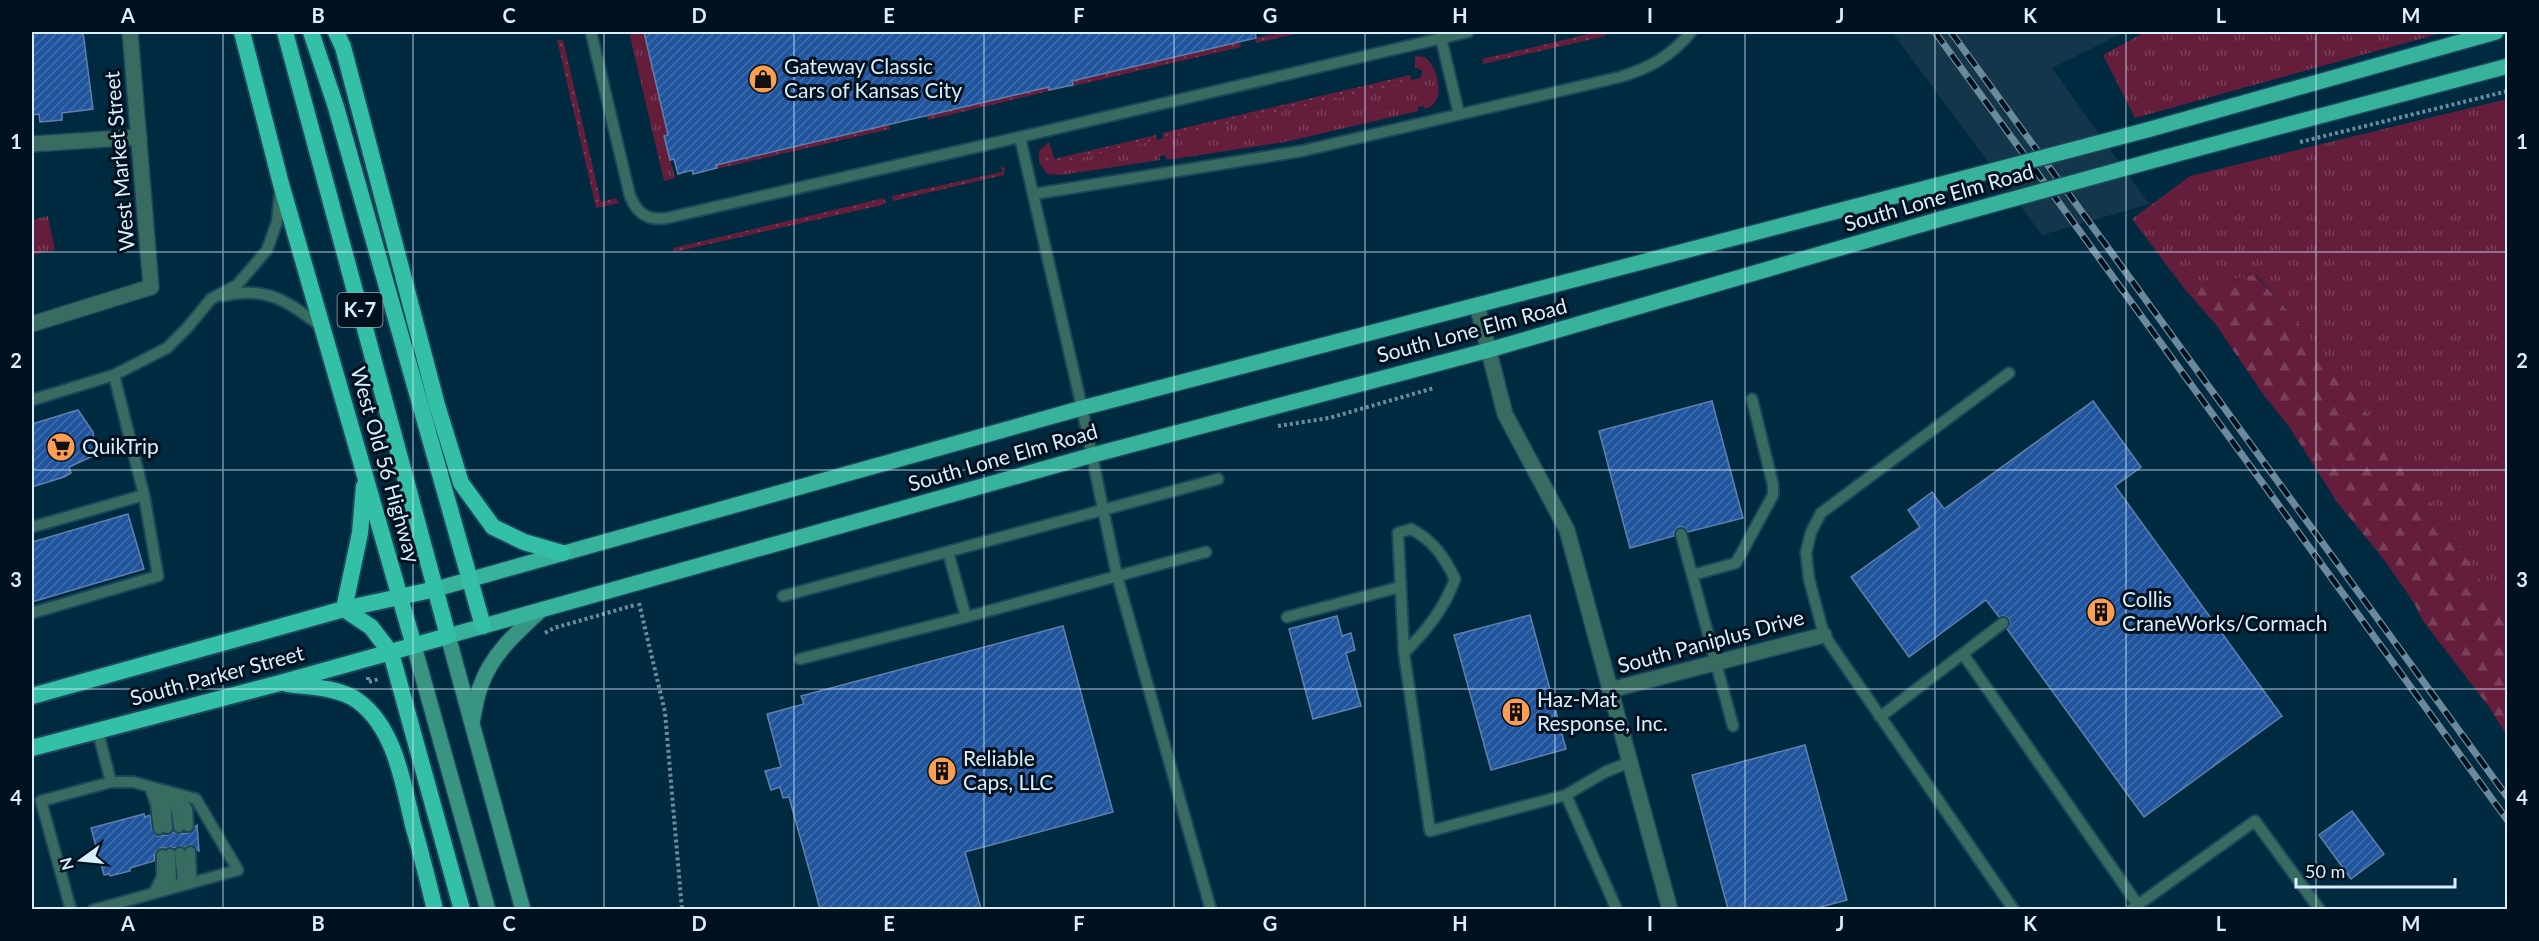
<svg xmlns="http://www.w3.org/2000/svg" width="2539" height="941" font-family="Lato,sans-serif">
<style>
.built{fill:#14364a}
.grass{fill:url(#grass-tufts)}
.forest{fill:url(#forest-firs)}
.garden{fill:url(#garden-dots)}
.building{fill:url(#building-hatch);stroke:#6180ad;stroke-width:1.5}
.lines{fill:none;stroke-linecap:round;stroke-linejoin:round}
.service-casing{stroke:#1e465b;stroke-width:14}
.minor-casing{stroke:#1e465b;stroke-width:18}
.secondary-casing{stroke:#1e465b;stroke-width:18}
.primary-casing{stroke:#1e465b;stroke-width:18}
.trunk-casing{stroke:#1e465b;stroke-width:20}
.path{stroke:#6c8c9e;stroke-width:4;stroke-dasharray:3 3;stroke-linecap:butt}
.service{stroke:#386c61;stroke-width:10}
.minor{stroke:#386c61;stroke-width:15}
.secondary{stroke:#3a9482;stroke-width:15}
.primary{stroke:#37b29b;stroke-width:15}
.trunk{stroke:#33c0a6;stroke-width:16}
.rail-casing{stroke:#6b8b9d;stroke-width:7}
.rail{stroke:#00111e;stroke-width:4.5;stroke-dasharray:14;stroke-linecap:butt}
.primary-bridge-casing{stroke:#1e465b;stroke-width:18;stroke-linecap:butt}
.primary-bridge{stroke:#37b29b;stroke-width:15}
.grid{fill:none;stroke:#d9effe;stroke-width:1.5;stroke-opacity:0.55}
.labels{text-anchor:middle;stroke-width:6;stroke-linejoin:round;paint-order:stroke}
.shield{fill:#00111e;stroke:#98acbb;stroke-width:1.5}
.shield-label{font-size:20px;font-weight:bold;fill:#d9effe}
.poi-label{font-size:21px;fill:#d9effe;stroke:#00111e;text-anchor:start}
.street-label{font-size:21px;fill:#d9effe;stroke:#00111e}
.neatline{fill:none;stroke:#d9effe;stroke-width:2}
.grid-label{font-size:20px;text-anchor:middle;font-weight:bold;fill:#d9effe}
</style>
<defs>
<pattern id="grass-tufts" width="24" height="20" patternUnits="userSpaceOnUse" patternTransform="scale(1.5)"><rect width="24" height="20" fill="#641e3c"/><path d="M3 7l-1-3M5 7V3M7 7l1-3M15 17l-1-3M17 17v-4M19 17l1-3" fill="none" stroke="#7a3f59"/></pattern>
<pattern id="forest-firs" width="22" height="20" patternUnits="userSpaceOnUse" patternTransform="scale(1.5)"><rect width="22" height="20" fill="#641e3c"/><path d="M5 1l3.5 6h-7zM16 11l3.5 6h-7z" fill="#7a3f59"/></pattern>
<pattern id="garden-dots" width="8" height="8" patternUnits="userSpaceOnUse" patternTransform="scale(1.5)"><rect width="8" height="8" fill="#641e3c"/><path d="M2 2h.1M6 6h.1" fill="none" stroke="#7a3f59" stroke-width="1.8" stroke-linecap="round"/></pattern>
<pattern id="building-hatch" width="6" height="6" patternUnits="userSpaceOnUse" patternTransform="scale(1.5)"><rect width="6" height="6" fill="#20559e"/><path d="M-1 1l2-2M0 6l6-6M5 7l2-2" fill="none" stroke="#406ead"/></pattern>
</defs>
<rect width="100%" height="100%" fill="#002a40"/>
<polygon class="built" points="1892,32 2125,32 2052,68 2149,204 2042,235"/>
<g class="grass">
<polygon points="629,32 644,32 668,135 664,136 675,178 664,181"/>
<polygon points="2145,32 2445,32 2135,118 2103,55"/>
<path d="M1415,56L1425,57C1439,69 1447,103 1425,109L1424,106L1418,107V111L1285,142L1167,160L1165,155L1159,156L1160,160L1061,175L1047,174L1039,162V151L1049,142L1053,154L1047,156L1050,165L1420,78L1423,71L1415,67Z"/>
<path d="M2507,99V620H2506C2429,500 2351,381 2256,275L2183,287L2132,219L2190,176Z"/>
<polygon points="48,216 55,250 32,255 32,220"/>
</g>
<polygon class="forest" points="2255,275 2293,317 2343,380 2427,497 2506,620 2507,736 2489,707 2423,621 2414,603 2385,561 2337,502 2290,428 2263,394 2216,325 2183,287"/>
<g class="garden">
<polygon points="1284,32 1305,32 1256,43 1255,38"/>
<polygon points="1597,32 1605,32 1606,36 1483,64 1482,59"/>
<polygon points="557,40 563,40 601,202 616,198 619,203 596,208"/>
<polygon points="1240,42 1241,47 1069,87 1068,82"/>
<polygon points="1410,75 1412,81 1164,139 1162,133"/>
<polygon points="1053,86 1053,90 928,120 927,115"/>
<polygon points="889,124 890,129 712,170 711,166"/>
<polygon points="1156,135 1157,140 1050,165 1045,160 1047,156 1053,154 1054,159"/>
<polygon points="1001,166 1005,168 1004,175 893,201 892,196 1002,172"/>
<polygon points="884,198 886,203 882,205 674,252 673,248"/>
</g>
<g class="building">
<polygon points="83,32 93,109 62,113 62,120 40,122 39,114 32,115 32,33"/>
<polygon points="644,32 1255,32 1256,38 1072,81 1073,85 1049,90 1049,87 716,165 717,168 693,174 692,170 678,174 674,159 670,160 664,136 668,135"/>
<polygon points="1712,401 1743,518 1688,532 1683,527 1678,527 1674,532 1674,536 1630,548 1599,431"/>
<polygon points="2093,401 2141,467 2115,486 2282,716 2144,817 2007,629 2010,623 2009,618 2003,616 1999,617 1986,600 1909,657 1851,577 1920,527 1908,510 1932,492 1944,509"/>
<polygon points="78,410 93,432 95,447 93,456 69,467 71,473 64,477 32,487 32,424"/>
<polygon points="128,514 144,569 32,602 32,542"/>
<polygon points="1530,615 1566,749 1491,770 1454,635"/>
<polygon points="1337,616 1342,636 1351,633 1355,650 1346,653 1361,706 1313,719 1289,629"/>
<polygon points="1063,626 1113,812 965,852 981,909 820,909 789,797 783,798 780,787 771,790 765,771 781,767 767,714 804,704 801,696"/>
<polygon points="1805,745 1847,900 1813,909 1728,909 1692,775"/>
<polygon points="2352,811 2384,854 2351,879 2319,835"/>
<polygon points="144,814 145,817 150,815 152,830 157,836 168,835 173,832 179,834 189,833 197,825 199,851 190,845 184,847 161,848 155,852 154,861 130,868 130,871 110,876 109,874 104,875 91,828"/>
</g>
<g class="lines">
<g class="service-casing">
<g id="service">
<path d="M591,32L630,196C637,213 647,221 667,218L1020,137L1082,408L1117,576L1211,910"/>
<polyline points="1441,38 1459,114"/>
<polyline points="1020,137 1468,32"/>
<path d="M1034,194L1302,151L1620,77C1650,68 1671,56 1691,32"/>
<path d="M223,296C267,285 288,302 322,327"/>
<polyline points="2009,373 1821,513 1811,532 1806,553 1809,579 1824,635 2014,910"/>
<polyline points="32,400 114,375 167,348 187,328 211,299 237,285 267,250 277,222 280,192"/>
<polyline points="32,527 144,495 114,375"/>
<polyline points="1681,534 1733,726"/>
<polyline points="948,552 966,617"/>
<polyline points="1692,575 1736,563 1773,495 1773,485 1752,399"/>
<polyline points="783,596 1218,479"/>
<polyline points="32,613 158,576 144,495"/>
<polyline points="1287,617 1400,587"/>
<path d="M1404,653C1427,630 1444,609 1455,579C1445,558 1433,540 1411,529L1398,533L1404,653L1430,831L1566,795L1617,910"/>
<polyline points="1963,654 2138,905"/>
<polyline points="800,659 966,617 1206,552"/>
<polyline points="1880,717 2003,623"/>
<polyline points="98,732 111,782"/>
<polyline points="150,787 156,804 159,829"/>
<polyline points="167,791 177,810 179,827"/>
<polyline points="159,794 166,811 167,828"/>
<polyline points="175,794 187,809 188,826"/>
<polyline points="1566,795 1605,772 1630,762"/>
<polyline points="187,884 191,874 190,852"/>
<polyline points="179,886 183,879 180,853"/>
<polyline points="166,889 171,881 170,854"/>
<polyline points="154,893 162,877 162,855"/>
<polyline points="2132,909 2255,821 2320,910"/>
<polyline points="71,910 41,801 111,782 133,782 196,799 238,870 93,910"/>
</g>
</g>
<g class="minor-casing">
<g id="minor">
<polyline points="32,144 139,137"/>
<polyline points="1477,305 1505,414 1567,530 1670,910"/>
<polyline points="32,324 151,287 130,32"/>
<polyline points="1610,690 1824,635"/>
</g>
</g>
<g class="secondary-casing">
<g id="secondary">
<polyline points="448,636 523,910"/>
<polyline points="414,646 488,910"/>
<path d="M472,722C475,710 476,697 481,685C492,654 517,632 541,610"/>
</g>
</g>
<g class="primary-casing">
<g id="primary">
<polyline points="2147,130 2496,32"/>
<polyline points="2166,157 2508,66"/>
<polyline points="436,589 1082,408 1930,187"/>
<polyline points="448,636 1093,455 1489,350 1944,218"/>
</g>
</g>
<g class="trunk-casing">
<g id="trunk">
<polyline points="242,32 281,184 414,646"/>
<polyline points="311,32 336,107 483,626"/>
<polyline points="336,32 343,47 437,405 461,483 493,527 524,542 562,553"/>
<polyline points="344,609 371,627 391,653 462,910"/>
<polyline points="344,609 360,533 364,486"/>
<path d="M287,684C309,687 339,687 358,701C395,728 403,783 413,825C421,853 428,881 435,910"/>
<polyline points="32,696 344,609 436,589"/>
<polyline points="32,748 280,683 448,636 285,32"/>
</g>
</g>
<g class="path">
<polyline points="2300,142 2508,91"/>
<polyline points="1278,426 1329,418 1434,388"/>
<polyline points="639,603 665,712 682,910"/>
<polyline points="545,633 554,628 635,605"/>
<polyline points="368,677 368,682 379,679"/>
</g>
<use href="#service" class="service"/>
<use href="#minor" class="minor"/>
<use href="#secondary" class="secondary"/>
<use href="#primary" class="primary"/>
<use href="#trunk" class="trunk"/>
<g class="rail-casing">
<g id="rail">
<polyline points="1935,32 2508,821"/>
<polyline points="1951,32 2508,798"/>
</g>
</g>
<use href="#rail" class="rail"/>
<g class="primary-bridge-casing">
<g id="primary-bridge">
<polyline points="1930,187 2147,130"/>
<polyline points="1944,218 2166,157"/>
</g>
</g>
<use href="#primary-bridge" class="primary-bridge"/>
</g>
<path class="grid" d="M223,32V910M413,32V910M604,32V910M794,32V910M984,32V910M1174,32V910M1365,32V910M1555,32V910M1745,32V910M1935,32V910M2126,32V910M2316,32V910M32,252H2508M32,470H2508M32,689H2508"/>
<defs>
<g id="shop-disc" transform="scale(1.5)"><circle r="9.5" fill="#fb9e51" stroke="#00111e"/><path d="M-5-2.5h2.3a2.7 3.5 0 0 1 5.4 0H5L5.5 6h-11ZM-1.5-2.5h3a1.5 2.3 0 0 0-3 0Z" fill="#111"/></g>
<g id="supermarket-disc" transform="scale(1.5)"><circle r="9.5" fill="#fb9e51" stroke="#00111e"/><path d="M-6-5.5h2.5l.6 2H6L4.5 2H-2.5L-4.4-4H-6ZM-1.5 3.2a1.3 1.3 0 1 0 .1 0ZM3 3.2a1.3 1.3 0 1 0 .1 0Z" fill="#111"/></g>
<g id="building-disc" transform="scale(1.5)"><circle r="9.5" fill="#fb9e51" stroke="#00111e"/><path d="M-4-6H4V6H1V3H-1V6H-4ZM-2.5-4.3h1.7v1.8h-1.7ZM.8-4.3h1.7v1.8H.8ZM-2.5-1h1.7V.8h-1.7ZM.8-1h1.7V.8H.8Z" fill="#111"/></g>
</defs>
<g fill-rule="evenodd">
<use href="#shop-disc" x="763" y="79"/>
<use href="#supermarket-disc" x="61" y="447"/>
<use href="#building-disc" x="2101" y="612"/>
<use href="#building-disc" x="1516" y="712"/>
<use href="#building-disc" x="942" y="771"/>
</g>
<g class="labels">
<rect class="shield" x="337.5" y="293" width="45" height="34" rx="4.5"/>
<g class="shield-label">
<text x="360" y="317">K-7</text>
</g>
<g class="poi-label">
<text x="784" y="74">Gateway Classic<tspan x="784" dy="24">Cars of Kansas City</tspan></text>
<text x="82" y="454">QuikTrip</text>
<text x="2122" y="607">Collis<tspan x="2122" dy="24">CraneWorks/Cormach</tspan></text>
<text x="1537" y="707">Haz-Mat<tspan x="1537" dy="24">Response, Inc.</tspan></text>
<text x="963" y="766">Reliable<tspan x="963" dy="24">Caps, LLC</tspan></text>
</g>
<g class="street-label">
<text transform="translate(120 161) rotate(-95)" y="7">West Market Street</text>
<text transform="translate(1939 198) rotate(-16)" y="7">South Lone Elm Road</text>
<text transform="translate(1472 331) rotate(-15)" y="7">South Lone Elm Road</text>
<text transform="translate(1003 458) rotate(-16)" y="7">South Lone Elm Road</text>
<text transform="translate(385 465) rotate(74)" y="7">West Old 56 Highway</text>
<text transform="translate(1711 642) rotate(-15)" y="7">South Paniplus Drive</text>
<text transform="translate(217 676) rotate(-15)" y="7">South Parker Street</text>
</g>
</g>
<rect width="2539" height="941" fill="none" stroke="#00111e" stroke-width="66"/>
<g transform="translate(81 860) rotate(255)" stroke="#00111e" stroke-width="4.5" paint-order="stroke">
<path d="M0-4.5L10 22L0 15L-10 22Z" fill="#d9effe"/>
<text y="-9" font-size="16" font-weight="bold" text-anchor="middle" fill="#d9effe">N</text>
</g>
<path d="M2296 878v9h159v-9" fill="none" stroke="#d9effe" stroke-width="3"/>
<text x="2305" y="878" font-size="18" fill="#d9effe" stroke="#00111e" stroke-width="4.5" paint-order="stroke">50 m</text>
<rect x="33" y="33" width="2473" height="875" class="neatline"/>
<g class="grid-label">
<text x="128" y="23">A</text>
<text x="318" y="23">B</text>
<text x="509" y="23">C</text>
<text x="699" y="23">D</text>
<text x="889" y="23">E</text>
<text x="1079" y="23">F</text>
<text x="1270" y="23">G</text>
<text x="1460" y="23">H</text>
<text x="1650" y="23">I</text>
<text x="1840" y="23">J</text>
<text x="2030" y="23">K</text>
<text x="2221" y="23">L</text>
<text x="2411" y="23">M</text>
<text x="16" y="149">1</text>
<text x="2522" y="149">1</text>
<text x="16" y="368">2</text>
<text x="2522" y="368">2</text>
<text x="16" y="587">3</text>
<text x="2522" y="587">3</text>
<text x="16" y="805">4</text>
<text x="2522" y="805">4</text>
<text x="128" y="931">A</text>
<text x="318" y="931">B</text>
<text x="509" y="931">C</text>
<text x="699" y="931">D</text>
<text x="889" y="931">E</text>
<text x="1079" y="931">F</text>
<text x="1270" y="931">G</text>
<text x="1460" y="931">H</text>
<text x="1650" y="931">I</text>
<text x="1840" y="931">J</text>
<text x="2030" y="931">K</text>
<text x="2221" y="931">L</text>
<text x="2411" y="931">M</text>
</g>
</svg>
